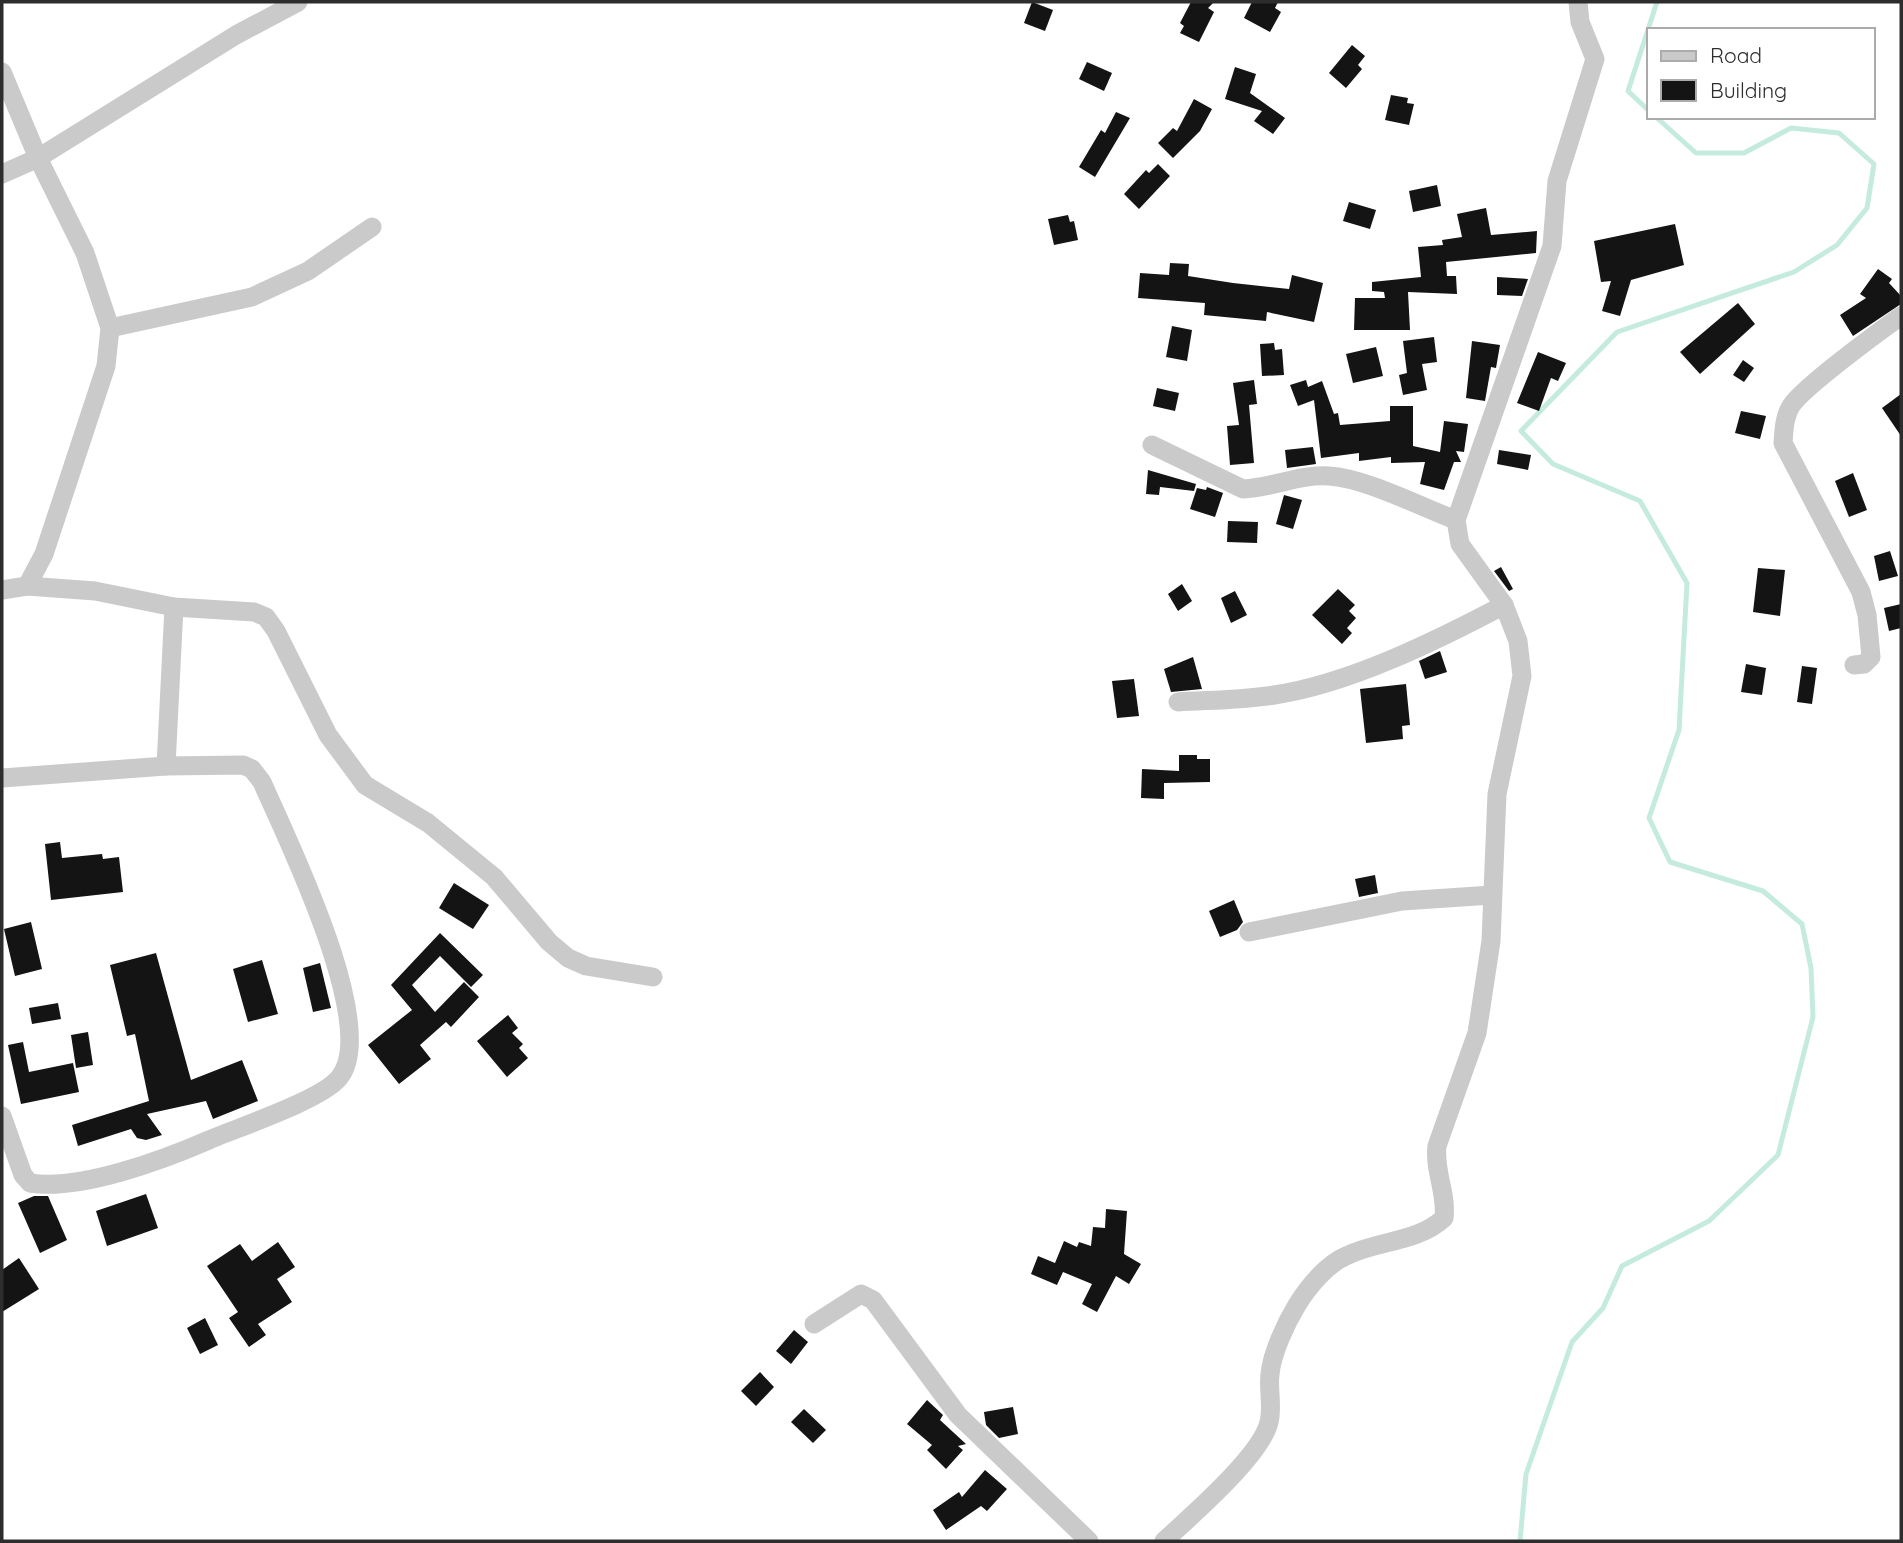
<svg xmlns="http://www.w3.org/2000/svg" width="1903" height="1543" font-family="Quicksand,sans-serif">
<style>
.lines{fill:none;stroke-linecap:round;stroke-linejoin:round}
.stream{stroke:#c5ebdf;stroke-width:5}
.building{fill:#141414}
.street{stroke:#cacaca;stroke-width:19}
</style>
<rect width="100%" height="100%" fill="#fff"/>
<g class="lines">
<g class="stream">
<polyline points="1649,111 1628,91 1657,2"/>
<polyline points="1520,1541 1526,1474 1572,1342 1603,1308 1622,1266 1709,1221 1778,1155 1813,1017 1811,968 1802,924 1763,891 1670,862 1649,818 1679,730 1687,583 1640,501 1553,464 1521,431 1617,332 1794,272 1837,245 1867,208 1874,164 1839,133 1791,128 1744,153 1696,153 1656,117"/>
</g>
</g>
<g class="building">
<polygon points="1032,2 1053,10 1045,31 1024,23"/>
<polygon points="1191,2 1214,2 1208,8 1214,12 1199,42 1180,33 1184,26 1180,23"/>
<polygon points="1252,2 1278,2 1275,8 1281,12 1270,32 1244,18"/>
<polygon points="1352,45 1365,56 1358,65 1362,69 1346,88 1329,73"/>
<polygon points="1087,62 1112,73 1104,91 1079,79"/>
<polygon points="1235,67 1256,74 1250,93 1285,118 1273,134 1254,121 1262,111 1225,99"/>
<polygon points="1391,95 1408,98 1407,103 1414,104 1409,125 1385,120"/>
<polygon points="1194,99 1212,109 1200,131 1173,158 1158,143 1173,128 1177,131"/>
<polygon points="1116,112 1130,118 1095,177 1079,167 1101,130 1105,133"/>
<polygon points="1158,164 1170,176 1139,209 1124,194 1146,170 1149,173"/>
<polygon points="1437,185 1441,206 1413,212 1409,191"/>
<polygon points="1349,202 1376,210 1370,229 1343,221"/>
<polygon points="1486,208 1491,235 1537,231 1536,253 1446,262 1447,276 1456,276 1457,294 1408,292 1410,330 1354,330 1355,298 1385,298 1384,292 1372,291 1372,282 1421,277 1418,247 1443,245 1442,240 1462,237 1457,214"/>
<polygon points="1068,215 1070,222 1074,221 1078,240 1054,245 1048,219"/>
<polygon points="1675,224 1684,265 1631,280 1620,316 1602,311 1611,281 1601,282 1594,241"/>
<polygon points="1170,263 1189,264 1188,276 1233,283 1289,289 1292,275 1323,283 1314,322 1267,312 1266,321 1204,315 1205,303 1138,298 1140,273 1169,275"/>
<polygon points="1878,269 1892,279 1889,283 1901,296 1901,304 1853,336 1840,315 1866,298 1860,294"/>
<polygon points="1497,277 1528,279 1522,296 1497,295"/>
<polygon points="1738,303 1755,324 1700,374 1680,352"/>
<polygon points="1172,326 1192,330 1187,361 1166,357"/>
<polygon points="1434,337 1437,362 1422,364 1427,390 1403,395 1399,375 1407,373 1403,341"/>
<polygon points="1472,341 1500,345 1496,368 1491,367 1485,401 1466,398"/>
<polygon points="1274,343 1275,350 1282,349 1284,375 1262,376 1260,344"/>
<polygon points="1376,347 1383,376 1353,383 1346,354"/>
<polygon points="1538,352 1566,363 1558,381 1551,378 1539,411 1517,403"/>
<polygon points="1743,360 1754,368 1744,382 1733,375"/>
<polygon points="1254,380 1257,404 1249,405 1254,463 1230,465 1227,426 1239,425 1233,383"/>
<polygon points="1306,380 1308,387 1322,381 1334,414 1338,413 1340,425 1390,421 1390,406 1413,406 1413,446 1440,452 1444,421 1468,424 1464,452 1456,451 1461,462 1454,462 1444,490 1420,484 1425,462 1391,463 1391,457 1359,461 1359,453 1321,458 1314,400 1298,406 1290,385"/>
<polygon points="1157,388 1179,393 1175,411 1153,406"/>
<polygon points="1901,394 1901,436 1882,408"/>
<polygon points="1741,411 1766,416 1760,439 1735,433"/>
<polygon points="1313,447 1316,464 1287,468 1285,450"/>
<polygon points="1499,450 1531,455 1528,470 1497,464"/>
<polygon points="1148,470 1196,484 1194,491 1160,487 1159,495 1146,494"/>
<polygon points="1853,473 1867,510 1849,517 1835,481"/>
<polygon points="1207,487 1223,493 1215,517 1190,509 1197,488 1206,490"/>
<polygon points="1284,495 1302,500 1293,529 1276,524"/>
<polygon points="1228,521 1258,522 1257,543 1227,542"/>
<polygon points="1890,551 1898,576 1879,581 1874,556"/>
<polygon points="1501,567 1513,589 1509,591 1494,571"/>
<polygon points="1758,568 1785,570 1780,616 1753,612"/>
<polygon points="1182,584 1192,601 1178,611 1168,594"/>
<polygon points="1338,589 1355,605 1349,611 1356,618 1347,628 1352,633 1342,644 1312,615"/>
<polygon points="1235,591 1247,615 1231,623 1221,598"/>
<polygon points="1901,604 1901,628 1889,631 1884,608"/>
<polygon points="1440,651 1447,672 1425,679 1419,661"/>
<polygon points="1193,657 1202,689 1171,692 1164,669"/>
<polygon points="1746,664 1766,668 1762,695 1741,692"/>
<polygon points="1802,666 1817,668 1812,704 1797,702"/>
<polygon points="1134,679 1139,716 1117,718 1112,681"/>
<polygon points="1406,684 1410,725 1402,726 1403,739 1366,743 1360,689"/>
<polygon points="1179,755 1197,755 1197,759 1210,759 1210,782 1164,783 1164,799 1141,798 1142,769 1179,771"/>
<polygon points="60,842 62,858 102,854 103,859 119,857 123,892 51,900 45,844"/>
<polygon points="1375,875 1378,893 1359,897 1355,879"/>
<polygon points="454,883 489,905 473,929 439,908"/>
<polygon points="1234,900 1243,922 1237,930 1220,937 1209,911"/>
<polygon points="31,922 42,969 15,976 4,929"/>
<polygon points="440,933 483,975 471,987 440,956 412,985 435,1012 464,982 479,997 451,1027 446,1022 420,1045 431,1059 399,1084 368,1045 412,1010 391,985"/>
<polygon points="156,953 191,1080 242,1060 258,1101 213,1119 206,1101 147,1114 162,1135 146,1140 137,1138 131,1129 78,1146 72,1125 149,1101 135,1034 127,1036 110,965"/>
<polygon points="262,960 278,1014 248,1022 233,969"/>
<polygon points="320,963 331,1008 313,1012 303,968"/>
<polygon points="58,1003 61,1019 32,1024 29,1008"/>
<polygon points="508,1015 518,1028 512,1033 523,1044 519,1048 528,1058 507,1077 477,1041"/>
<polygon points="88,1032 93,1065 76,1068 71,1035"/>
<polygon points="23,1042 29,1072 73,1063 79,1092 21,1104 8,1045"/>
<polygon points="146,1194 158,1228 107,1246 96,1211"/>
<polygon points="34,1196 48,1196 67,1240 40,1253 18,1203"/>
<polygon points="1106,1209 1127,1211 1124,1254 1141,1264 1129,1284 1116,1276 1097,1312 1082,1304 1092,1284 1063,1272 1057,1285 1031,1274 1038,1256 1055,1263 1064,1241 1077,1247 1079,1242 1091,1246 1093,1227 1105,1228"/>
<polygon points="278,1242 295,1267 277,1279 292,1302 258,1324 266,1335 249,1347 229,1318 238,1312 207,1266 240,1244 252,1261"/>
<polygon points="19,1258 39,1289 2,1312 2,1270"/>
<polygon points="205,1318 218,1345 200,1354 187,1328"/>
<polygon points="794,1330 808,1342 791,1364 776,1351"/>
<polygon points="760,1372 774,1387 756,1406 741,1391"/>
<polygon points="927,1400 943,1415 940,1420 966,1444 958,1446 963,1450 946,1469 927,1450 932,1445 907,1424"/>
<polygon points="1013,1407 1018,1434 999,1438 986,1425 984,1412"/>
<polygon points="804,1409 826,1430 813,1443 791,1422"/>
<polygon points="985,1470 1007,1489 987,1511 981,1506 946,1530 933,1510 959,1492 962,1497"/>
</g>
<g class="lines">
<g class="street">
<polyline points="2,72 38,158 85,253 110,328 106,366 44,554 27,586 2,590"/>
<polyline points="2,174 38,158 236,35 298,2"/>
<polyline points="110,328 252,297 308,271 372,227"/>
<path d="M1152,445L1243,489C1272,488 1299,474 1329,476C1365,478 1421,507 1456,520"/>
<polyline points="27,586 95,591 174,607 254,612 266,617 276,631 328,735 365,785 428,823 494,877 549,942 568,958 586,966 653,977"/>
<path d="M1854,665L1864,664L1871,657L1867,615L1861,592L1783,443C1784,431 1784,417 1791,406C1802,388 1881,330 1901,316"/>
<path d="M1178,702C1210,700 1243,700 1274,695C1349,684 1438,640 1504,605"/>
<polyline points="166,766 174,607"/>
<path d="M2,778L166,766L243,765L252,769L262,782C286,837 381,1028 339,1078C321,1100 239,1127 209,1140C163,1160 80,1191 30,1183L23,1175L2,1116"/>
<polyline points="1249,932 1402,901 1492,895"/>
<polyline points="814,1324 861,1294 873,1300 958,1415 1089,1541"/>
<path d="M1164,1541C1190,1517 1262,1455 1269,1422C1273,1407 1268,1390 1270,1374C1272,1353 1286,1323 1297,1305C1308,1287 1327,1264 1346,1256C1378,1240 1417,1243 1444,1218C1447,1193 1434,1171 1437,1146L1477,1033L1491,941L1497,794L1522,676L1518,641L1504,605L1460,544L1456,520L1552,246L1557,181L1595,59L1580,22L1578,2"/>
</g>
</g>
<rect width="1903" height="1543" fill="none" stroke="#2d2d2d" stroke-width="7"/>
<rect x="1647" y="28" width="228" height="91" fill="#ffffff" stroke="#ababab" stroke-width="2"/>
<rect x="1661" y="51" width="35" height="10" fill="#cacaca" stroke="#ababab" stroke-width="2"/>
<text x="1710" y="63" font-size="21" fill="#2d2d2d">Road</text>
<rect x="1661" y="80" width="35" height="21" fill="#141414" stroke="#ababab" stroke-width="2"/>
<text x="1710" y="98" font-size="21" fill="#2d2d2d">Building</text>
</svg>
